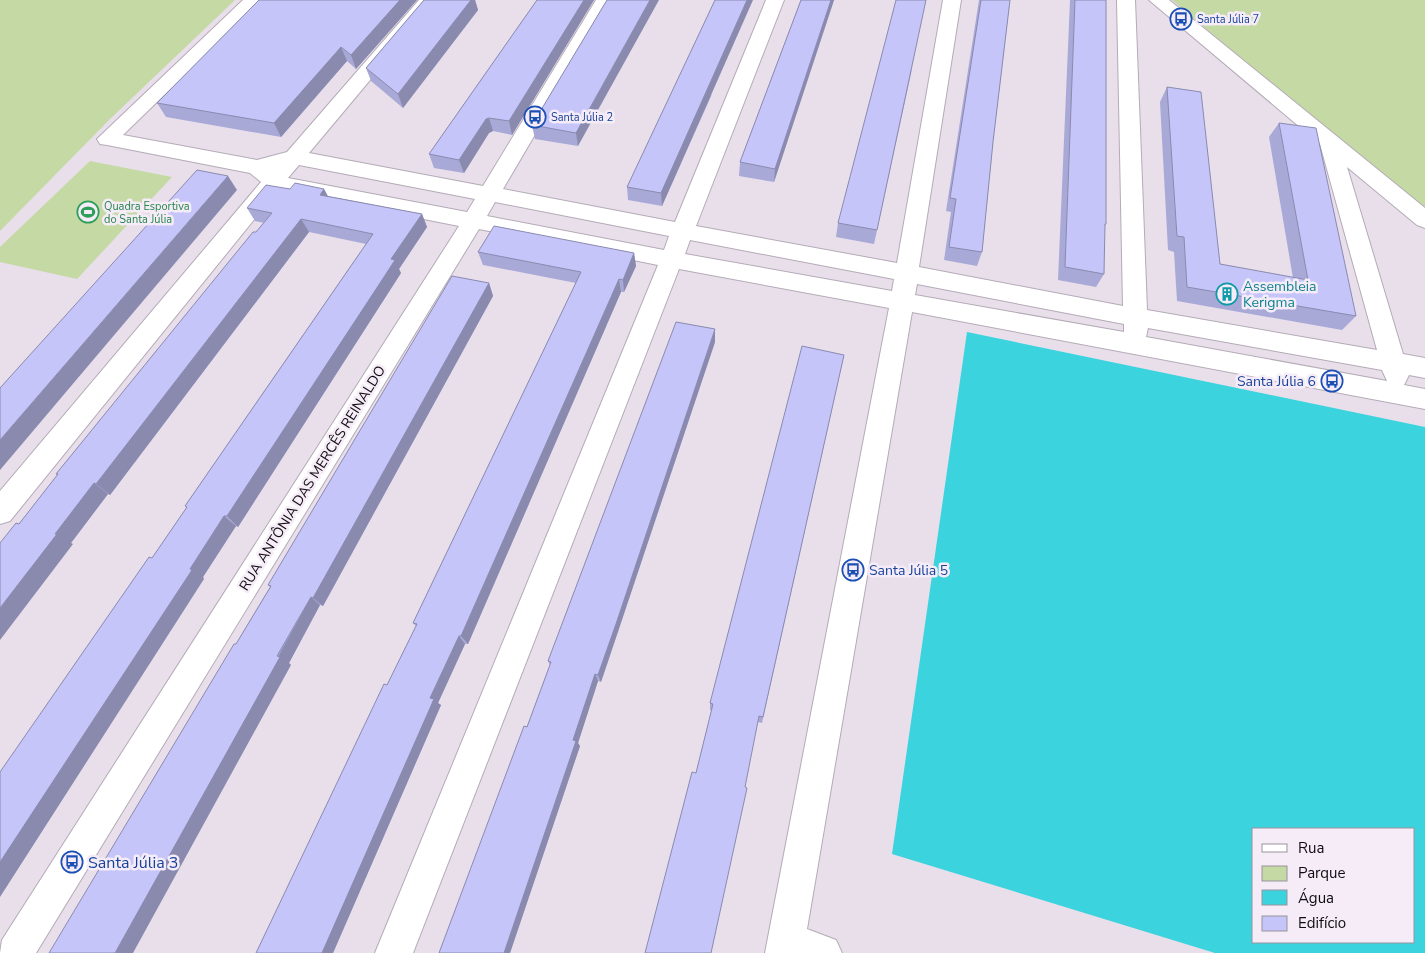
<svg xmlns="http://www.w3.org/2000/svg" width="1425" height="953" font-family="'Nunito Sans',sans-serif">
<style>
.green{fill:#c4d9a3}
.water{fill:#3ad3de;fill-rule:evenodd}
.lines{fill:none;stroke-linecap:round;stroke-linejoin:round}
.minor-casing{stroke:#b4abb7;stroke-width:2}
.minor{fill:#fff;fill-rule:evenodd}
.wall{fill:#a9a9d7}
.shaded-wall{fill:#8a8aaf}
.building{fill:#c5c5fa;stroke:#8a8aaf}
.labels{text-anchor:middle;stroke-width:5;stroke-linejoin:round;paint-order:stroke}
.far-transit-label{font-size:11px;fill:#164399;stroke:#f5ecf8;text-anchor:start}
.far-leisure-label{font-size:11px;fill:#27864d;stroke:#f5ecf8;text-anchor:start}
.culture-label{font-size:14px;fill:#0d838f;stroke:#f5ecf8;text-anchor:start}
.transit-label{font-size:14px;fill:#164399;stroke:#f5ecf8;text-anchor:end}
.street-label{font-size:14px;fill:#0f0c10;stroke:#f5ecf8}
.near-transit-label{font-size:16px;fill:#164399;stroke:#f5ecf8;text-anchor:start}
</style>
<rect width="100%" height="100%" fill="#e8dfeb"/>
<g class="green">
<polygon points="0,0 235,0 110,119 0,231"/>
<polygon points="1172,0 1425,0 1425,214"/>
<polygon points="90,161 172,177 77,279 0,262 0,247"/>
</g>
<path class="water" d="M967,332L1425,427V953H1215L892,854ZM1254,829H1414V942H1254Z"/>
<g class="lines">
<g class="minor-casing">
<path id="minor" d="M243,0H262L123,135L257,160L287,152L419,0H437L309,153L483,186L596,0H614L503,189L675,222L766,0H784L696,226L897,263L943,0H961L919,267L1123,306L1117,0H1135L1147,310L1377,350L1320,144L1149,0H1169L1425,208V228L1417,225L1347,167L1403,354L1425,358V378L1409,375L1404,385L1425,389V409L912,312L807,929L836,940L842,953H765L889,308L679,269L413,953H375L658,265L479,229L36,953H0L2,940L459,226L278,190L10,521L0,524V491L261,182L250,173L107,145L100,144L97,139ZM299,165L475,199L467,212L288,178ZM495,202L669,236L664,250L487,216ZM690,240L894,279L892,291L685,254ZM917,284L1124,324V332L915,295ZM1148,328L1382,370L1387,381L1146,337Z"/>
</g>
<use href="#minor" class="minor"/>
</g>
<g class="wall">
<polygon points="259,0 417,0 356,69 347,61 281,137 166,117 157,103"/>
<polygon points="424,0 475,0 478,10 403,108 371,81 366,68"/>
<polygon points="537,0 594,0 512,135 493,131 489,133 464,173 434,168 429,154"/>
<polygon points="607,0 578,146 535,139 532,125"/>
<polygon points="801,0 834,0 774,182 739,176 740,162"/>
<polygon points="979,0 1010,0 993,142 982,252 977,266 944,260 951,212 946,211"/>
<polygon points="1070,0 1106,0 1106,224 1104,228 1104,274 1096,287 1058,280"/>
<polygon points="912,69 874,244 836,237 838,223"/>
<polygon points="1167,87 1220,264 1293,278 1269,137 1279,123 1356,316 1342,330 1177,301 1174,252 1168,250 1160,102"/>
<polygon points="712,94 662,206 628,200 627,187"/>
<polygon points="290,189 324,189 328,196 422,214 427,227 399,269 401,273 238,527 236,526 203,577 204,579 152,558 187,507 185,506 366,244 309,232 110,495 108,494 71,543 73,544 19,524 58,475 56,474 264,223 255,221 247,208"/>
<polygon points="478,252 634,253 636,266 624,292 621,292 468,644 465,644 438,703 441,705 333,953 256,953 416,626 413,623 576,283 483,265"/>
<polygon points="489,283 493,296 323,606 320,605 289,663 291,665 236,644 270,587 268,585"/>
<polygon points="715,342 618,632 601,682 598,681 578,743 580,746 510,953 439,953 527,727 550,665 548,661"/>
<polygon points="844,355 762,723 758,722 696,773 712,710 710,710 710,703"/>
</g>
<g class="shaded-wall">
<polygon points="400,0 417,0 356,69 351,55"/>
<polygon points="471,0 475,0 478,10 403,108 398,94"/>
<polygon points="584,0 594,0 512,135 509,121"/>
<polygon points="650,0 659,0 578,146 576,133"/>
<polygon points="747,0 753,0 662,206 661,193"/>
<polygon points="831,0 834,0 774,182 775,169"/>
<polygon points="341,47 347,61 281,137 274,123"/>
<polygon points="489,118 493,131 489,133 464,173 459,160 486,119"/>
<polygon points="228,176 237,190 0,470 0,440"/>
<polygon points="324,189 331,203 320,195"/>
<polygon points="422,214 427,227 399,269 401,273 238,527 227,516 391,259"/>
<polygon points="301,219 309,232 110,495 96,484"/>
<polygon points="634,253 636,266 624,292 623,280"/>
<polygon points="619,279 621,292 468,644 461,636"/>
<polygon points="489,283 493,296 323,606 313,598"/>
<polygon points="715,329 715,342 601,682 598,675"/>
<polygon points="94,483 108,494 71,543 73,544 0,640 0,608 55,534"/>
<polygon points="224,516 236,526 203,577 204,579 0,897 0,862"/>
<polygon points="311,597 320,605 289,663 291,665 133,953 115,953"/>
<polygon points="459,636 465,644 438,703 441,705 333,953 322,953 430,698"/>
<polygon points="595,674 598,681 578,743 580,746 510,953 504,953 573,740"/>
</g>
<g class="building">
<polygon points="259,0 400,0 351,55 341,47 274,123 157,103"/>
<polygon points="424,0 471,0 398,94 366,68"/>
<polygon points="537,0 584,0 509,121 489,118 486,119 459,160 429,154"/>
<polygon points="607,0 650,0 576,133 532,125"/>
<polygon points="715,0 747,0 661,193 627,187"/>
<polygon points="801,0 831,0 775,169 740,162"/>
<polygon points="896,0 926,0 877,230 838,223"/>
<polygon points="981,0 1010,0 993,142 982,252 949,247 956,199 950,198"/>
<polygon points="1075,0 1106,0 1106,224 1105,224 1104,274 1065,267"/>
<polygon points="1167,87 1201,92 1220,264 1308,280 1279,123 1316,128 1356,316 1187,287 1184,237 1177,236"/>
<polygon points="197,170 228,176 0,440 0,388"/>
<polygon points="295,183 324,189 320,195 422,214 391,259 395,260 382,280 227,516 224,516 190,569 192,570 0,862 0,772 149,557 152,558 187,507 185,506 373,234 301,219 96,484 94,483 55,534 57,534 0,608 0,543 16,523 19,524 58,474 56,474 253,232 256,232 272,213 247,208 266,185 290,189"/>
<polygon points="494,226 634,253 623,280 619,279 461,636 459,636 430,698 434,699 322,953 256,953 384,684 387,685 417,624 413,623 581,272 478,252"/>
<polygon points="452,276 489,283 313,598 311,597 277,656 280,657 115,953 49,953 234,644 236,644 271,586 268,585"/>
<polygon points="676,322 715,329 616,624 598,675 595,674 573,740 576,741 504,953 439,953 524,726 527,727 551,662 548,661"/>
<polygon points="802,346 844,355 763,717 759,716 745,787 747,788 711,953 645,953 692,772 696,773 713,704 710,703"/>
</g>
<defs>
<g id="bus-ring" transform="scale(1.125)"><circle r="9.5" fill="#f5ecf8" stroke="#1a4fb4" stroke-width="1.5"/><path d="M-5-6H5V4H4V6H2V4H-2V6H-4V4H-5ZM-3.5-4V0h7V-4ZM-3.5 1.2v1.5H-2V1.2ZM2 1.2v1.5H3.5V1.2Z" fill="#1a4fb4"/></g>
<g id="stadium-ring" transform="scale(1.125)"><circle r="9.5" fill="#f5ecf8" stroke="#2e9e5b" stroke-width="1.5"/><path d="M0-5a6.5 5 0 1 0 0 10a6.5 5 0 1 0 0-10ZM-3.5-1.8h7v3.6h-7Z" fill="#2e9e5b"/></g>
<g id="building-ring" transform="scale(1.125)"><circle r="9.5" fill="#f5ecf8" stroke="#0f9aa8" stroke-width="1.5"/><path d="M-4-6H4V6H1V3H-1V6H-4ZM-2.5-4.3h1.7v1.8h-1.7ZM.8-4.3h1.7v1.8H.8ZM-2.5-1h1.7V.8h-1.7ZM.8-1h1.7V.8H.8Z" fill="#0f9aa8"/></g>
</defs>
<g fill-rule="evenodd">
<use href="#bus-ring" x="1181" y="19"/>
<use href="#bus-ring" x="535" y="117"/>
<use href="#stadium-ring" x="88" y="212"/>
<use href="#building-ring" x="1227" y="294"/>
<use href="#bus-ring" x="1332" y="381"/>
<use href="#bus-ring" x="853" y="570"/>
<use href="#bus-ring" x="72" y="862"/>
</g>
<g class="labels">
<g class="far-transit-label">
<text x="1197" y="23">Santa Júlia 7</text>
<text x="551" y="121">Santa Júlia 2</text>
</g>
<g class="far-leisure-label">
<text x="104" y="210">Quadra Esportiva<tspan x="104" dy="13">do Santa Júlia</tspan></text>
</g>
<g class="culture-label">
<text x="1243" y="291">Assembleia<tspan x="1243" dy="16">Kerigma</tspan></text>
</g>
<g class="transit-label">
<text x="1316" y="386">Santa Júlia 6</text>
<text x="869" y="575" text-anchor="start">Santa Júlia 5</text>
</g>
<g class="street-label">
<text transform="translate(312 478) rotate(-58)" y="5">RUA ANTÔNIA DAS MERCÊS REINALDO</text>
</g>
<g class="near-transit-label">
<text x="88" y="868">Santa Júlia 3</text>
</g>
</g>
<rect x="1252" y="828" width="162" height="115" fill="#f5ecf8" stroke="#99929b"/>
<rect x="1262" y="844" width="25" height="8" fill="#ffffff" stroke="#99929b"/>
<text x="1298" y="853" font-size="15" fill="#0f0c10">Rua</text>
<rect x="1262" y="866" width="25" height="15" fill="#c4d9a3" stroke="#99929b"/>
<text x="1298" y="878" font-size="15" fill="#0f0c10">Parque</text>
<rect x="1262" y="890" width="25" height="15" fill="#3ad3de" stroke="#99929b"/>
<text x="1298" y="903" font-size="15" fill="#0f0c10">Água</text>
<rect x="1262" y="916" width="25" height="15" fill="#c5c5fa" stroke="#99929b"/>
<text x="1298" y="928" font-size="15" fill="#0f0c10">Edifício</text>
</svg>
